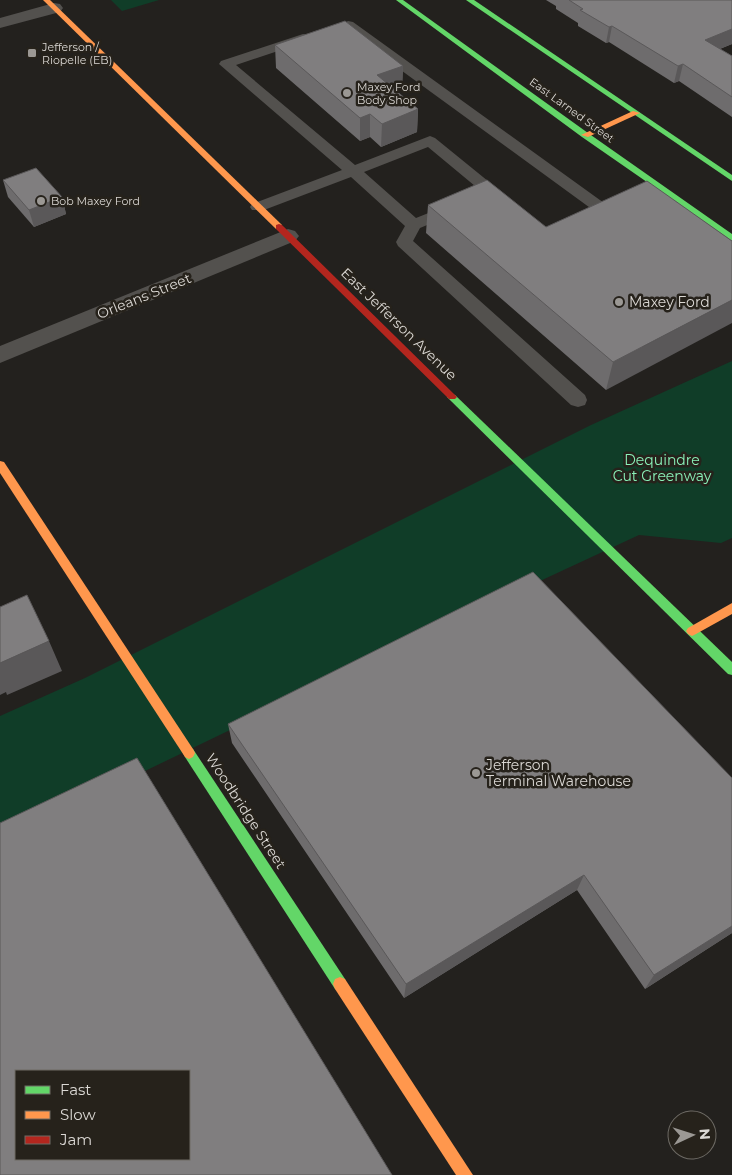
<svg xmlns="http://www.w3.org/2000/svg" width="732" height="1175" font-family="Montserrat,sans-serif">
<style>
.green{fill:#103d28}
.lines{fill:none;stroke-linecap:round;stroke-linejoin:round}
.lane{fill:#53514e;fill-rule:evenodd}
.street{fill:#53514e;fill-rule:evenodd}
.fast{fill:#63d668;fill-rule:evenodd}
.slow{fill:#ff974d;fill-rule:evenodd}
.jam{fill:#b3261e;fill-rule:evenodd}
.wall{fill:#6e6c6d}
.shaded-wall{fill:#5a5859}
.building{fill:#807e7f;stroke:#5a5859;fill-rule:evenodd}
.poi-dot{fill:#9b9894;stroke:#26221b;stroke-width:2}
.labels{text-anchor:middle;stroke-width:5;stroke-linejoin:round;paint-order:stroke}
.far-poi-label{font-size:11px;fill:#dbd8d4;stroke:#26221b;text-anchor:start}
.far-street-label{font-size:11px;fill:#dbd8d4;stroke:#26221b}
.street-label{font-size:14px;fill:#dbd8d4;stroke:#26221b}
.poi-label{font-size:14px;fill:#dbd8d4;stroke:#26221b;text-anchor:start}
.park-label{font-size:14px;fill:#8af2b9;stroke:#26221b}
</style>
<rect width="100%" height="100%" fill="#23211e"/>
<g class="green">
<polygon points="111,0 159,0 122,11"/>
<polygon points="732,361 732,538 721,543 639,535 512,594 89,798 0,836 0,716 85,678 591,425"/>
</g>
<g class="lines">
<g class="lane">
<path d="M348,21L353,22L611,208L613,211C607,219 593,224 583,221L581,218L583,215L593,210L343,28L341,25Z"/>
<polygon points="303,34 308,35 310,38 308,41 236,65 355,165 430,136 435,138 499,190 501,193 499,196 487,196 428,147 364,172 416,218 446,206 458,206 460,209 458,212 420,228 413,241 585,395 587,400 585,405 578,407 571,405 398,246 396,242 405,226 351,177 264,210 252,210 250,207 252,204 342,170 219,64 221,61"/>
</g>
<g class="street">
<polygon points="54,3 60,4 63,8 60,12 0,28 0,18"/>
<polygon points="288,229 295,231 299,236 295,241 0,363 0,346"/>
</g>
<g class="fast">
<polygon points="396,0 403,0 588,133 732,234 732,241 582,137"/>
<polygon points="466,0 474,0 732,175 732,181"/>
<polygon points="452,394 455,395 732,662 732,675 728,674 449,399 447,397 449,395"/>
<polygon points="189,747 193,749 345,979 347,984 345,989 340,991 335,989 185,757 183,753 185,749"/>
</g>
<g class="slow">
<polygon points="43,0 50,0 282,225 282,229 276,229"/>
<polygon points="633,111 640,113 588,137 581,135"/>
<polygon points="0,461 4,462 193,749 195,753 193,757 189,759 185,757 0,473"/>
<polygon points="732,603 732,614 696,634 692,636 688,634 686,631 688,628"/>
<polygon points="340,977 345,979 473,1175 456,1175 335,989 333,984 335,979"/>
</g>
<polygon class="jam" points="279,224 282,225 455,395 457,397 455,399 449,399 276,229 276,225"/>
</g>
<g class="wall">
<polygon points="546,0 732,0 732,44 720,49 732,56 732,117 679,81 674,83 609,42 606,43 578,26 578,23 556,9 556,6"/>
<polygon points="275,45 403,66 402,89 396,91 418,109 417,132 381,147 370,137 360,141 276,68"/>
<polygon points="3,180 62,197 66,214 34,227 8,197"/>
<polygon points="428,205 546,227 732,241 606,390 426,233"/>
<polygon points="228,724 732,778 732,933 645,989 577,890 404,998 232,743"/>
</g>
<g class="shaded-wall">
<polygon points="612,26 609,42 606,43 609,27"/>
<polygon points="732,29 732,44 701,56 705,40"/>
<polygon points="683,64 679,81 674,83 678,66"/>
<polygon points="403,66 402,89 377,98 377,75"/>
<polygon points="418,109 417,132 381,147 382,124"/>
<polygon points="370,114 370,137 360,141 360,118"/>
<polygon points="62,197 66,214 34,227 29,210"/>
<polygon points="732,300 732,323 606,390 613,362"/>
<polygon points="49,641 62,671 7,695 6,692 0,695 0,663"/>
<polygon points="584,875 577,890 404,998 406,984"/>
<polygon points="732,926 732,933 645,989 654,975"/>
</g>
<g class="building">
<polygon points="569,0 732,0 732,29 705,40 732,56 732,97 683,64 678,66 612,26 609,27 580,10 583,9"/>
<polygon points="345,21 403,66 377,75 418,109 382,124 370,114 360,118 275,45"/>
<polygon points="36,168 62,197 29,210 3,180"/>
<polygon points="487,180 546,227 647,181 732,241 732,300 613,362 428,205"/>
<polygon points="533,572 732,778 732,926 654,975 584,875 406,984 228,724"/>
<polygon points="27,595 49,641 0,663 0,607"/>
<path d="M137,758L392,1175H0V823ZM16,1071H189V1159H16Z"/>
</g>
<g class="poi-dot">
<rect x="27" y="48" width="10" height="10" rx="2.5"/>
<circle cx="347" cy="93" r="5"/>
<circle cx="41" cy="201" r="5"/>
<circle cx="619" cy="302" r="5"/>
<circle cx="476" cy="773" r="5"/>
</g>
<g class="labels">
<g class="far-poi-label">
<text x="42" y="51">Jefferson /<tspan x="42" dy="13">Riopelle (EB)</tspan></text>
<text x="357" y="91">Maxey Ford<tspan x="357" dy="13">Body Shop</tspan></text>
<text x="51" y="205">Bob Maxey Ford</text>
</g>
<g class="far-street-label">
<text transform="translate(572 110) rotate(36)" y="4">East Larned Street</text>
</g>
<g class="street-label">
<text transform="translate(144 296) rotate(-22)" y="5">Orleans Street</text>
<text transform="translate(399 324) rotate(44)" y="5">East Jefferson Avenue</text>
<text transform="translate(246 811) rotate(57)" y="5">Woodbridge Street</text>
</g>
<g class="poi-label">
<text x="629" y="307">Maxey Ford</text>
<text x="486" y="770">Jefferson<tspan x="486" dy="16">Terminal Warehouse</tspan></text>
</g>
<g class="park-label">
<text x="662" y="465">Dequindre<tspan x="662" dy="16">Cut Greenway</tspan></text>
</g>
</g>
<rect x="15" y="1070" width="175" height="90" fill="#26221b" stroke="#6e6b65"/>
<rect x="25" y="1086" width="25" height="8" fill="#63d668" stroke="#6e6b65"/>
<text x="60" y="1095" font-size="15" fill="#dbd8d4">Fast</text>
<rect x="25" y="1111" width="25" height="8" fill="#ff974d" stroke="#6e6b65"/>
<text x="60" y="1120" font-size="15" fill="#dbd8d4">Slow</text>
<rect x="25" y="1136" width="25" height="8" fill="#b3261e" stroke="#6e6b65"/>
<text x="60" y="1145" font-size="15" fill="#dbd8d4">Jam</text>
<g transform="translate(692 1135) rotate(86)"><circle r="24" fill="#26221b" stroke="#6e6b65"/>
<path d="M0-4L9 19L0 12L-9 19Z" fill="#9b9894"/>
<text y="-8" font-size="14" font-weight="bold" text-anchor="middle" fill="#dbd8d4">N</text>
</g>
</svg>
